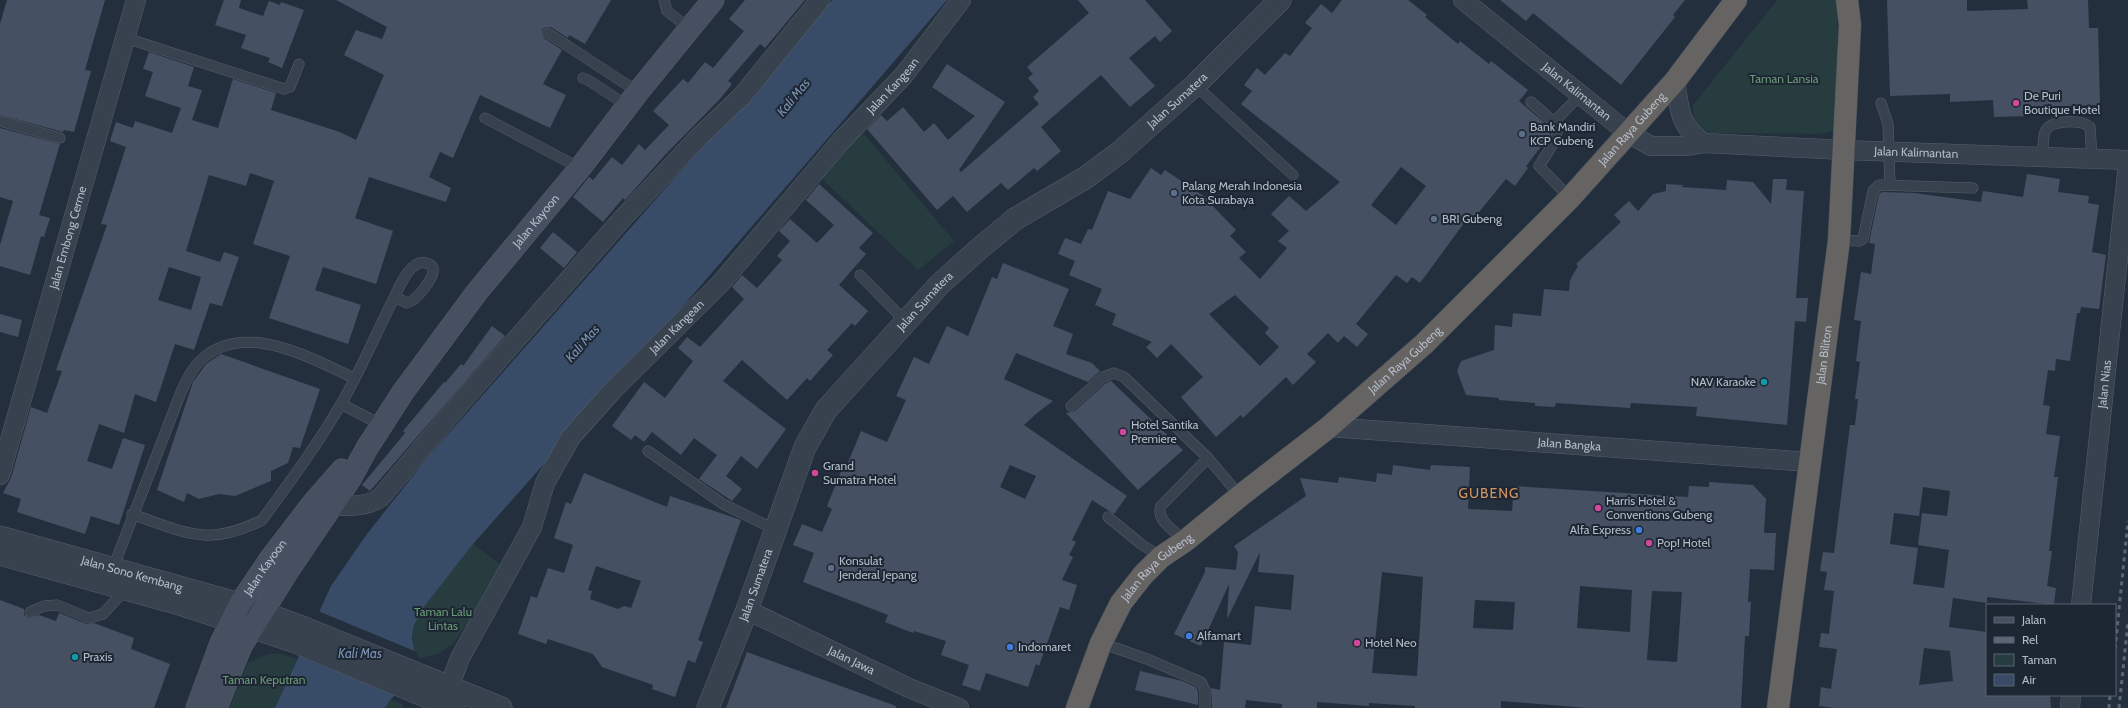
<svg xmlns="http://www.w3.org/2000/svg" width="2128" height="708" font-family="Cabin,sans-serif">
<style>
.green{fill:#263c3f}
.water{fill:#394c67}
.pier{fill:#242f3e}
.building{fill:#455162;fill-rule:evenodd}
.lines{fill:none;stroke-linecap:round;stroke-linejoin:round}
.service-casing{stroke:#565f6c;stroke-width:11}
.minor-casing{stroke:#565f6c;stroke-width:20}
.tertiary-casing{stroke:#565f6c;stroke-width:23}
.secondary-casing{stroke:#565f6c;stroke-width:23}
.trunk-casing{stroke:#434c59;stroke-width:23}
.service{stroke:#38414e;stroke-width:10}
.minor{stroke:#38414e;stroke-width:19}
.tertiary{stroke:#38414e;stroke-width:22}
.secondary{stroke:#465061;stroke-width:22}
.trunk{stroke:#656462;stroke-width:22}
.rail{stroke:#5a6575;stroke-width:3;stroke-dasharray:4 4;stroke-linecap:butt}
.hotel-dot{fill:#d1479c;stroke:#1d2633;stroke-width:1.5}
.service-dot{fill:#5c6f8a;stroke:#1d2633;stroke-width:1.5}
.culture-dot{fill:#0f9aa8;stroke:#1d2633;stroke-width:1.5}
.shop-dot{fill:#3f7fe0;stroke:#1d2633;stroke-width:1.5}
.labels{text-anchor:middle;stroke-width:4;stroke-linejoin:round;paint-order:stroke}
.park-label{font-size:12px;fill:#6b9a76;stroke:#1d2633}
.street-label{font-size:12px;fill:#b4bcc9;stroke:#1d2633}
.poi-label{font-size:12px;fill:#b4bcc9;stroke:#1d2633;text-anchor:start}
.water-label{font-size:13px;font-style:italic;fill:#7c92b1;stroke:#1d2633}
.quarter-label{font-size:14px;letter-spacing:1px;fill:#d59563;stroke:#1d2633}
</style>
<rect width="100%" height="100%" fill="#242f3e"/>
<g class="green">
<path d="M1777,0H1837L1839,123L1834,131L1819,134L1713,133C1696,127 1694,123 1693,105Z"/>
<polygon points="858,127 954,241 918,270 819,176"/>
<path d="M473,544L505,568L453,644L440,653L422,658L416,657C414,647 412,638 414,627C418,605 458,563 473,544Z"/>
<polygon points="268,654 281,654 297,659 275,708 229,708 248,663"/>
<polygon points="391,699 402,704 404,708 385,708"/>
</g>
<polygon class="water" points="832,0 947,0 659,334 473,544 423,608 414,625 412,638 416,657 406,685 391,699 385,708 275,708 331,586 367,534 427,458"/>
<polygon class="pier" points="318,611 417,652 418,658 412,673 298,653"/>
<g class="building">
<polygon points="7,0 105,0 85,70 91,71 74,132 64,130 63,132 0,115 0,24"/>
<polygon points="224,0 241,0 239,8 263,16 269,1 280,5 281,2 304,10 282,68 268,62 270,58 241,48 246,35 215,25"/>
<path d="M336,0H611L585,44L569,35L568,38L551,27H545L542,30V33L544,38L562,50L543,84L566,95L550,128L480,95L453,158L440,152L429,177L451,188L446,202L369,177L355,218L393,231L376,284L323,267L315,290L361,305L348,344L269,318L290,256L253,244L274,181L250,173L246,186L209,175L186,251L220,262L224,252L239,257L222,306L210,303L194,350L175,344L156,402L135,394L124,433L99,424L87,461L112,469L123,438L145,445L119,525L91,516L85,534L17,512L21,499L3,493L11,478L31,407L47,413L62,371L56,370L107,225L101,224L126,147L110,141L116,122L133,128L135,121L172,133L181,108L145,96L153,72L143,69L149,52L194,67L188,86L202,90L192,120L218,128L233,79L276,93L271,110L340,132L356,140L384,75L344,55L356,30L382,39L387,27ZM169,267L201,277L191,310L158,300Z"/>
<polygon points="745,0 805,0 765,48 760,44 728,81 732,84 719,100 665,155 625,200 623,198 603,222 573,197 589,177 593,180 612,157 622,165 639,144 645,150 669,125 653,111 683,79 688,83 705,62 713,68 744,31 729,19"/>
<polygon points="1078,0 1145,0 1172,31 1160,42 1155,36 1129,58 1155,86 1130,107 1101,75 1041,127 1061,151 1037,171 1034,168 1008,190 1001,183 967,212 953,196 937,210 867,129 881,115 887,121 903,107 924,132 934,123 948,140 975,116 932,87 947,64 1005,102 959,170 961,172 1039,104 1033,97 1039,91 1028,78 1033,74 1027,67 1089,13"/>
<path d="M1342,0H1408L1427,15L1425,17L1458,44L1460,41L1489,64L1491,61L1528,90L1519,101L1545,123L1549,128L1550,135L1526,166L1528,168L1515,186L1506,179L1471,222L1467,219L1420,283L1412,277L1407,283L1396,275L1356,324L1368,334L1357,347L1344,336L1338,343L1328,333L1307,354L1316,362L1293,385L1286,377L1243,418L1241,415L1216,437L1181,397L1203,377L1171,344L1157,358L1146,347L1152,342L1112,325L1116,314L1095,305L1102,289L1069,275L1075,261L1058,254L1065,238L1081,244L1088,229L1092,230L1108,191L1130,199L1151,168L1161,175L1165,170L1208,199L1207,200L1236,230L1230,236L1246,252L1239,258L1260,279L1287,248L1278,241L1289,231L1271,214L1289,196L1306,211L1340,182L1241,104L1252,91L1244,85L1257,68L1265,75L1285,53L1290,56L1312,28L1305,23L1321,4L1332,13ZM1401,167L1426,186L1396,225L1371,205ZM1235,295L1269,328L1265,333L1279,347L1260,366L1209,314Z"/>
<polygon points="1500,0 1685,0 1673,15 1675,17 1621,85 1533,13 1526,21"/>
<polygon points="1887,0 1967,0 1967,11 2028,9 2027,0 2088,0 2089,28 2098,28 2100,105 2028,107 2028,116 1994,117 1993,100 1950,102 1950,94 1890,96"/>
<polygon points="0,128 60,144 39,215 50,218 44,237 41,236 30,275 0,266 0,245 13,201 0,197"/>
<path d="M2027,174L2060,179L2058,192L2089,196L2088,203L2099,205L2092,252L2106,255L2099,309L2081,307L2080,313H2077L2070,361L2056,359L2055,371L2048,370L2043,405L2050,406L2046,434L2060,436L2054,477H2058L2049,551H2052L2047,586L2056,588L2054,605L1987,597V603L1953,598L1949,627L1987,632V695H2050L2051,708H1834L1819,706L1821,687L1831,689L1837,649L1819,647L1821,633L1829,634L1834,591L1824,590L1827,572L1820,571L1823,552L1834,553L1850,425H1855L1858,399H1855L1860,362L1856,361L1861,321L1854,320L1861,272L1871,274L1875,244L1869,243L1879,194L1882,192L1914,193L1981,202L1983,191L2023,197ZM1923,487L1950,491L1947,516L1922,513L1918,545L1949,550L1944,588L1913,584L1918,548L1890,544L1894,513L1919,516ZM1924,648L1950,651L1953,681L1919,685Z"/>
<polygon points="1773,179 1787,179 1786,190 1804,191 1796,298 1808,298 1806,322 1795,321 1787,425 1696,416 1697,407 1631,403 1630,408 1556,403 1555,407 1535,406 1535,403 1499,400 1499,398 1466,395 1457,371 1461,361 1494,350 1495,325 1512,327 1513,313 1541,316 1544,289 1569,291 1570,280 1578,266 1576,264 1621,222 1614,215 1629,201 1638,211 1653,194 1666,191 1666,184 1683,185 1682,187 1726,190 1727,180 1753,182 1771,204"/>
<polygon points="819,184 873,233 859,248 866,254 839,285 868,311 855,326 852,323 827,350 833,355 810,381 807,378 787,400 742,360 723,381 786,429 757,469 741,456 726,476 742,489 732,501 699,479 717,455 694,438 681,455 652,432 644,442 635,435 631,440 612,426 644,382 665,398 693,361 678,348 687,337 700,347 744,299 732,287 742,275 757,288 782,260 777,256 790,241 779,231 790,219 817,243 834,225 806,200"/>
<polygon points="553,232 577,252 564,268 540,248"/>
<path d="M1003,263L1069,289L1053,326L1073,334L1066,354L1092,363L1100,371L1088,382L1016,353L1004,379L1053,401L1037,413L1024,425L1127,496L1114,514L1092,500L1072,540L1076,542L1069,555L1073,557L1062,580L1077,585L1069,610L1060,607L1039,666L1036,664L1028,687L986,673L980,691L962,685L969,665L941,655L946,641L914,631L913,633L885,622L888,615L803,582L814,553L793,545L802,524L822,532L832,509L827,506L842,469L845,470L861,431L887,442L906,400L896,396L914,357L929,364L947,326L968,336L992,277L997,279ZM1010,465L1036,476L1025,499L1000,487Z"/>
<polygon points="0,314 22,320 18,337 0,332"/>
<polygon points="492,326 505,336 370,491 362,485 405,433 403,431 444,382 445,383 461,364 463,366"/>
<polygon points="221,354 320,389 300,448 293,447 288,463 271,471 271,481 235,496 219,494 199,499 187,493 184,502 157,490 193,382 206,364"/>
<polygon points="1111,381 1183,450 1138,490 1066,413 1075,411 1106,383"/>
<path d="M1393,465L1430,470L1431,465L1470,467L1468,509L1512,511L1514,486L1688,497L1689,486L1709,487V482L1753,485L1766,499L1764,533H1776L1774,570L1750,569L1748,602H1751L1749,636H1745L1741,708H1587L1501,701V708H1415V706L1369,703V706L1317,702V708H1282V704L1246,700L1245,708H1212L1211,688L1220,690L1224,642L1251,645L1255,606L1291,610L1294,575L1258,572L1260,552L1227,619L1229,584L1201,646L1174,634L1205,572V567L1236,570L1238,552L1234,546L1306,496L1300,478L1338,483L1339,477L1376,482L1377,473L1392,475ZM1382,572L1423,577L1417,676L1372,673ZM1580,586L1632,590L1630,632L1577,628ZM1652,591L1682,592L1677,662L1647,660ZM1475,600L1515,602L1513,630L1473,628Z"/>
<path d="M584,473L667,507L670,496L741,520L698,640L703,642L695,663L688,660L675,697L652,689L653,685L602,667L593,654L548,639L546,644L518,634L531,596L537,598L548,568L564,573L573,545L554,538L566,502L571,504ZM596,566L641,581L631,608L624,606L618,609L590,599L592,591L588,590Z"/>
<polygon points="0,600 24,609 24,615 29,618 39,615 56,621 59,613 87,624 94,623 134,638 131,649 170,664 154,708 0,708"/>
<polygon points="747,652 896,706 896,708 726,708"/>
<polygon points="1140,671 1182,681 1196,687 1198,692 1198,705 1135,690"/>
</g>
<g class="lines">
<g class="service-casing">
<g id="service">
<polyline points="664,0 667,11 690,29"/>
<polyline points="548,33 638,92"/>
<polyline points="126,38 284,89 290,87 299,64"/>
<polyline points="583,78 588,80 628,106"/>
<polyline points="1195,85 1293,175"/>
<path d="M1531,102C1565,131 1563,129 1539,166L1570,198"/>
<polyline points="1881,103 1888,124 1890,185"/>
<polyline points="485,118 580,168"/>
<polyline points="0,121 60,138"/>
<polyline points="1554,122 1580,95"/>
<path d="M2043,158C2043,150 2042,137 2046,130C2052,120 2082,119 2090,127L2092,158"/>
<polyline points="1839,240 1859,241 1863,239 1873,191 1879,185 1973,188"/>
<polyline points="860,275 907,323"/>
<polyline points="341,404 382,425"/>
<polyline points="1071,406 1103,377 1114,373 1124,377 1208,458"/>
<polyline points="648,451 723,504 774,529"/>
<path d="M132,514C184,532 208,548 262,520C289,483 318,444 341,404C361,370 376,333 394,298C399,287 411,258 426,263C429,264 432,265 433,268C435,278 416,301 407,303L395,297"/>
<polyline points="1108,517 1141,544 1161,557"/>
<path d="M1185,541C1175,531 1155,520 1161,506L1208,458L1240,496"/>
<path d="M113,568L181,392C186,381 192,368 202,359C245,320 310,358 354,378"/>
<polyline points="30,612 44,606 57,605 89,618 103,614 126,589"/>
<polyline points="1101,643 1147,659 1201,682 1205,690 1205,708"/>
</g>
</g>
<g class="minor-casing">
<g id="minor">
<path id="s1" d="M1463,0L1628,133L1651,146H1685L1704,143L1844,150L2128,160"/>
<path d="M1675,81C1680,109 1678,125 1704,143"/>
<path id="s2" d="M1329,427L1810,462"/>
<path id="s3" d="M0,475L136,0"/>
<path d="M331,506C349,506 365,507 380,498L457,407L622,219L697,139L742,96L820,0"/>
<path id="s4" d="M2081,605L2128,164"/>
<path id="s5" d="M747,610L909,688L959,708"/>
<path id="s6" d="M449,687L460,658L532,527L545,483L571,437L613,390L720,284L841,141L904,75L961,0"/>
<polyline points="2070,708 2071,695"/>
</g>
</g>
<g class="tertiary-casing">
<g id="tertiary">
<path id="s7" d="M0,537L240,604L299,626L501,708"/>
<polyline points="0,554 183,605 293,641 454,708"/>
<path id="s8" d="M708,708L747,610L805,447L826,410L940,284L980,248L1015,219L1085,178L1120,152L1195,85L1280,0"/>
</g>
</g>
<g class="secondary-casing">
<g id="secondary">
<path id="s9" d="M197,708L221,643L240,604L271,558L314,502L342,470"/>
<path id="s10" d="M216,708L241,646L289,569L350,479L367,448L403,392L477,292L580,168L638,92L713,0"/>
</g>
</g>
<g class="trunk-casing">
<g id="trunk">
<path id="s11" d="M1077,708L1101,643L1121,603L1143,575L1161,557L1185,541L1240,496L1329,427L1424,344L1570,198L1675,81L1736,0"/>
<path id="s12" d="M1778,708L1839,240L1850,25L1847,0"/>
</g>
</g>
<use href="#service" class="service"/>
<use href="#minor" class="minor"/>
<use href="#tertiary" class="tertiary"/>
<use href="#secondary" class="secondary"/>
<use href="#trunk" class="trunk"/>
<g class="rail">
<polyline points="2115,649 2128,521"/>
<polyline points="2109,708 2110,695"/>
<polyline points="2119,708 2128,622"/>
</g>
</g>
<g class="hotel-dot">
<circle cx="2016" cy="103" r="4"/>
<circle cx="1123" cy="432" r="4"/>
<circle cx="815" cy="473" r="4"/>
<circle cx="1598" cy="508" r="4"/>
<circle cx="1649" cy="543" r="4"/>
<circle cx="1357" cy="643" r="4"/>
</g>
<g class="service-dot">
<circle cx="1522" cy="134" r="4"/>
<circle cx="1174" cy="193" r="4"/>
<circle cx="1434" cy="219" r="4"/>
<circle cx="831" cy="568" r="4"/>
</g>
<g class="culture-dot">
<circle cx="1764" cy="382" r="4"/>
<circle cx="75" cy="657" r="4"/>
</g>
<g class="shop-dot">
<circle cx="1639" cy="530" r="4"/>
<circle cx="1189" cy="636" r="4"/>
<circle cx="1010" cy="647" r="4"/>
</g>
<g class="labels">
<g class="park-label">
<text x="1784" y="83">Taman Lansia</text>
<text x="443" y="616">Taman Lalu<tspan x="443" dy="14">Lintas</tspan></text>
<text x="264" y="684">Taman Keputran</text>
</g>
<g class="street-label">
<text dy="4" stroke="none"><textPath href="#s6" startOffset="756">Jalan Kangean</textPath></text>
<text dy="4" stroke="none"><textPath href="#s1" startOffset="146">Jalan Kalimantan</textPath></text>
<text dy="4" stroke="none"><textPath href="#s8" startOffset="792">Jalan Sumatera</textPath></text>
<text dy="4" stroke="none"><textPath href="#s11" startOffset="813">Jalan Raya Gubeng</textPath></text>
<text dy="4" stroke="none"><textPath href="#s1" startOffset="504">Jalan Kalimantan</textPath></text>
<text dy="4" stroke="none"><textPath href="#s10" startOffset="585">Jalan Kayoon</textPath></text>
<text dy="4" stroke="none"><textPath href="#s3" startOffset="247">Jalan Embong Cerme</textPath></text>
<text dy="4" stroke="none"><textPath href="#s8" startOffset="468">Jalan Sumatera</textPath></text>
<text dy="4" stroke="none"><textPath href="#s6" startOffset="432">Jalan Kangean</textPath></text>
<text dy="4" stroke="none"><textPath href="#s12" startOffset="356">Jalan Biliton</textPath></text>
<text dy="4" stroke="none"><textPath href="#s11" startOffset="489">Jalan Raya Gubeng</textPath></text>
<text dy="4" stroke="none"><textPath href="#s4" startOffset="222">Jalan Nias</textPath></text>
<text dy="4" stroke="none"><textPath href="#s2" startOffset="241">Jalan Bangka</textPath></text>
<text dy="4" stroke="none"><textPath href="#s9" startOffset="157">Jalan Kayoon</textPath></text>
<text dy="4" stroke="none"><textPath href="#s11" startOffset="165">Jalan Raya Gubeng</textPath></text>
<text dy="4" stroke="none"><textPath href="#s7" startOffset="137">Jalan Sono Kembang</textPath></text>
<text dy="4" stroke="none"><textPath href="#s8" startOffset="132">Jalan Sumatera</textPath></text>
<text dy="4" stroke="none"><textPath href="#s5" startOffset="116">Jalan Jawa</textPath></text>
</g>
<g class="poi-label">
<text x="2024" y="100">De Puri<tspan x="2024" dy="14">Boutique Hotel</tspan></text>
<text x="1530" y="131">Bank Mandiri<tspan x="1530" dy="14">KCP Gubeng</tspan></text>
<text x="1182" y="190">Palang Merah Indonesia<tspan x="1182" dy="14">Kota Surabaya</tspan></text>
<text x="1442" y="223">BRI Gubeng</text>
<text x="1756" y="386" text-anchor="end">NAV Karaoke</text>
<text x="1131" y="429">Hotel Santika<tspan x="1131" dy="14">Premiere</tspan></text>
<text x="823" y="470">Grand<tspan x="823" dy="14">Sumatra Hotel</tspan></text>
<text x="1606" y="505">Harris Hotel &amp;<tspan x="1606" dy="14">Conventions Gubeng</tspan></text>
<text x="1631" y="534" text-anchor="end">Alfa Express</text>
<text x="1657" y="547">Pop! Hotel</text>
<text x="839" y="565">Konsulat<tspan x="839" dy="14">Jenderal Jepang</tspan></text>
<text x="1197" y="640">Alfamart</text>
<text x="1365" y="647">Hotel Neo</text>
<text x="1018" y="651">Indomaret</text>
<text x="83" y="661">Praxis</text>
</g>
<g class="water-label">
<text transform="translate(793 97) rotate(-51)" y="5">Kali Mas</text>
<text transform="translate(582 343) rotate(-49)" y="5">Kali Mas</text>
<text x="360" y="658">Kali Mas</text>
</g>
<g class="quarter-label">
<text x="1489" y="498">GUBENG</text>
</g>
</g>
<rect x="1986" y="604" width="130" height="92" fill="#1d2633" stroke="#59626f"/>
<rect x="1994" y="617" width="20" height="6" fill="#465061" stroke="#59626f"/>
<text x="2022" y="624" font-size="12" fill="#b4bcc9">Jalan</text>
<rect x="1994" y="637" width="20" height="6" fill="#5a6575" stroke="#59626f"/>
<text x="2022" y="644" font-size="12" fill="#b4bcc9">Rel</text>
<rect x="1994" y="654" width="20" height="12" fill="#263c3f" stroke="#59626f"/>
<text x="2022" y="664" font-size="12" fill="#b4bcc9">Taman</text>
<rect x="1994" y="674" width="20" height="12" fill="#394c67" stroke="#59626f"/>
<text x="2022" y="684" font-size="12" fill="#b4bcc9">Air</text>
</svg>
